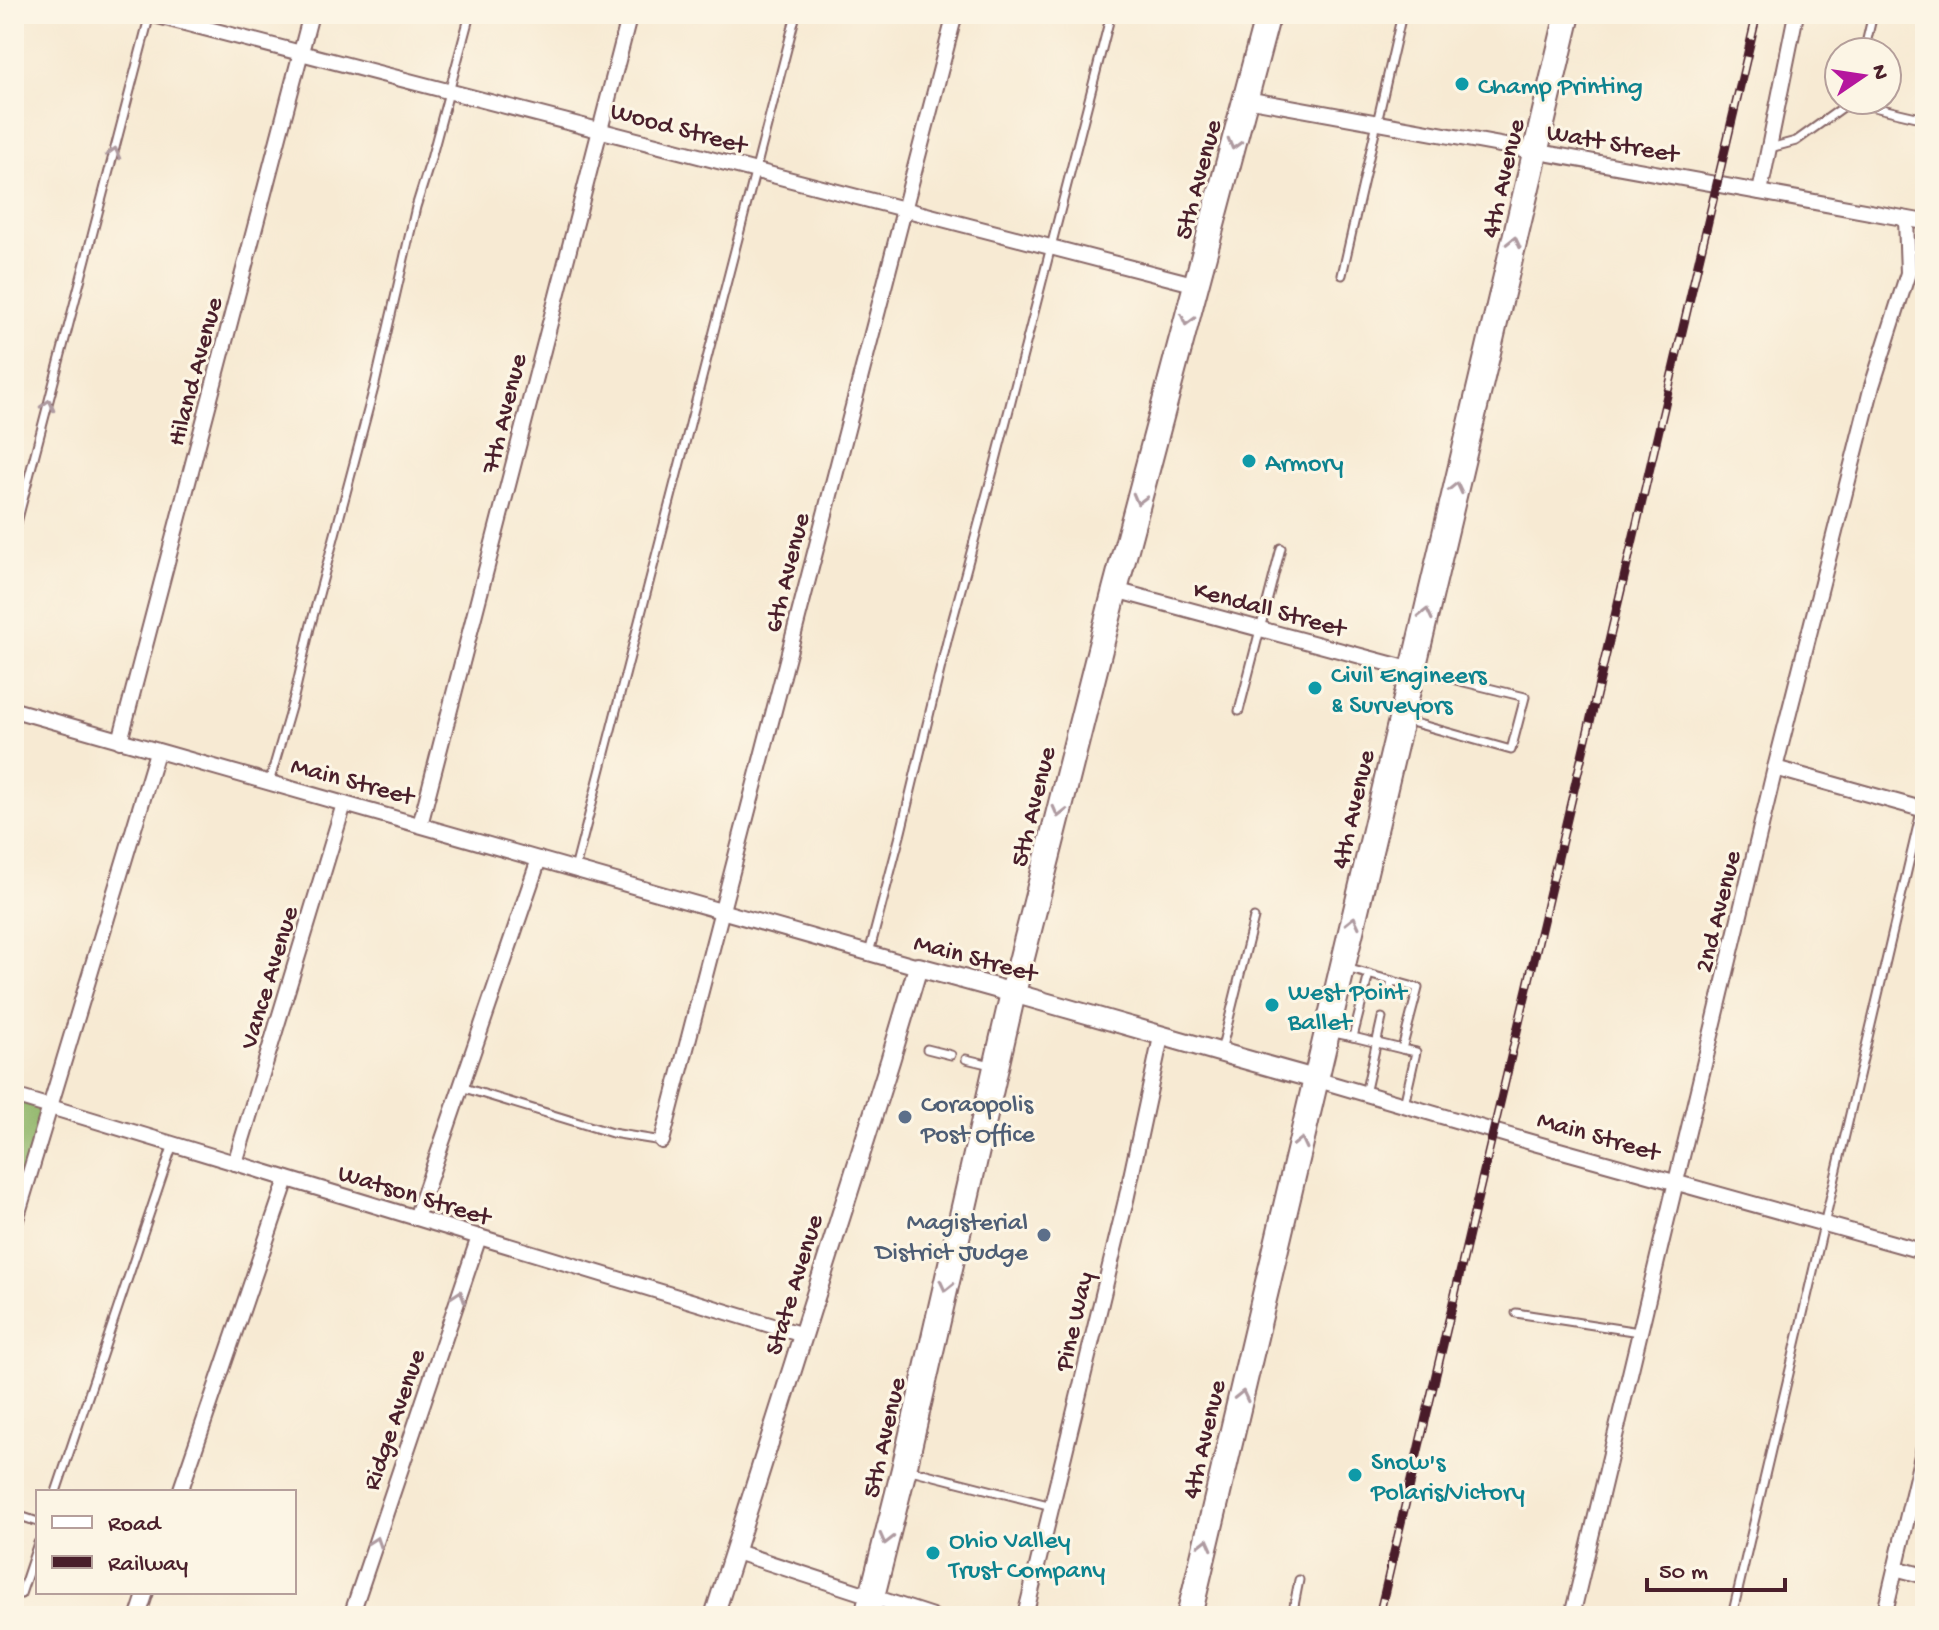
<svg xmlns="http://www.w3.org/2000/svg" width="1939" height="1630" font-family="'Gochi Hand',sans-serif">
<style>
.forest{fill:#93b86d;stroke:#6e6c4c;stroke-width:2}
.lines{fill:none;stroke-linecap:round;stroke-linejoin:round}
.service-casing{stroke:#876666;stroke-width:11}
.minor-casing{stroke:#876666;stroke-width:18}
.tertiary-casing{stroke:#876666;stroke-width:22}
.primary-casing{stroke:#876666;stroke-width:28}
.service{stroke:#fff;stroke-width:7}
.minor{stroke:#fff;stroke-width:14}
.tertiary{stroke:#fff;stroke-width:18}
.primary{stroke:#fff;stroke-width:24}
.rail-casing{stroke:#4a1f2b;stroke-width:9}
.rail{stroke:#fcf5e5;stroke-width:6;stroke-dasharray:18;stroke-linecap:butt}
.oneway{stroke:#ae9aa0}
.culture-dot{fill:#0f9aa8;stroke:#fcf5e5;stroke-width:3}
.service-dot{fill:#5c6f8a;stroke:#fcf5e5;stroke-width:3}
.labels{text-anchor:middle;stroke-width:6;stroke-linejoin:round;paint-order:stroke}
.culture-label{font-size:26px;fill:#0d838f;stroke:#fcf5e5;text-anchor:start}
.street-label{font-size:26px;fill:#4a1f2b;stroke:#fcf5e5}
.service-label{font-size:26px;fill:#4e5e75;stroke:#fcf5e5;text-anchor:start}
</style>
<rect width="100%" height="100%" fill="#fcf5e5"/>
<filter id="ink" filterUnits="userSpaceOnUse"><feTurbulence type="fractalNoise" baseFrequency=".0125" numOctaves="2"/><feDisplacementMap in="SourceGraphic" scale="16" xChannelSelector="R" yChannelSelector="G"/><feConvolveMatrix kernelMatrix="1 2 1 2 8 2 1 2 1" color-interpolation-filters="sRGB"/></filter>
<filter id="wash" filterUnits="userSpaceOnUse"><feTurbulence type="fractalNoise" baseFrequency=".006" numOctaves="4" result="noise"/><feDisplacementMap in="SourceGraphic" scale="32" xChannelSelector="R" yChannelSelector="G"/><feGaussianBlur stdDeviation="1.8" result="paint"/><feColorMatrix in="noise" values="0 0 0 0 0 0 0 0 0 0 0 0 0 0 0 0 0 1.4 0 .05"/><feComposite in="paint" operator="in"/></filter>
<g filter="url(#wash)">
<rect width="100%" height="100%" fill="#f7ead3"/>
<polygon class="forest" points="14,1100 44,1109 21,1190 14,1193"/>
</g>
<g filter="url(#ink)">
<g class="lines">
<g class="service-casing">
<g id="service">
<polyline points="1864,52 1873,14"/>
<polyline points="1852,102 1925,119"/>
<polyline points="1770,148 1796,141 1853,100"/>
<polyline points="1342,275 1402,14"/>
<polyline points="14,534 150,14"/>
<polyline points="1239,711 1281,548"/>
<polyline points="1404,720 1511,750 1525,697 1415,670"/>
<polyline points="269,783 294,697 310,628 375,384 416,207 431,159 470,14"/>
<polyline points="575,869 796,14"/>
<polyline points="869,953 901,832 948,637 996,460 1111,14"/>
<polyline points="1346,968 1418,988 1402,1049 1416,1052 1404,1105"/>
<polyline points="1389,993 1392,981"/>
<polyline points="1329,1032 1353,1037 1369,974"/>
<polyline points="1353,1037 1402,1049"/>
<polyline points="927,1049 951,1055"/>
<polyline points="1221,1051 1254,918"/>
<polyline points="966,1059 991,1065"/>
<polyline points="461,1087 612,1133 662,1141"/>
<polyline points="1365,1094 1382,1018"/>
<polyline points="1516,1313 1639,1332"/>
<polyline points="907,1469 1052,1506"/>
<polyline points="56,1492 173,1144"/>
<polyline points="14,1514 38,1522"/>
<polyline points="21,1594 38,1543"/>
<polyline points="1292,1616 1299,1580"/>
<polyline points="1732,1616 1925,795"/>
</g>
</g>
<g class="minor-casing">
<g id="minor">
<polyline points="150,14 1197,285"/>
<polyline points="14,17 15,14"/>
<polyline points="1246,99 1925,222"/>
<polyline points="1760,192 1796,14"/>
<polyline points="1115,590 1413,670"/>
<polyline points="14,710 918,967"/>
<polyline points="120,741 311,14"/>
<polyline points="1775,768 1925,810"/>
<polyline points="420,825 630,14"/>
<polyline points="1315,1079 1534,1143 1925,1252"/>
<polyline points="14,1096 803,1335"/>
<polyline points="662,1141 955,14"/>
<polyline points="235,1163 344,804"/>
<polyline points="416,1218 539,859"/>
<polyline points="14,1226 157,752"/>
<polyline points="180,1492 287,1179"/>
<polyline points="736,1552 932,1616"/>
<polyline points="1895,1568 1925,1576"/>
<polyline points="138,1616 146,1592"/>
<polyline points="351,1616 479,1237"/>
<polyline points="1025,1616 1126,1200 1161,1037"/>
<polyline points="1572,1616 1775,768 1872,386 1908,273 1906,219"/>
<polyline points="1884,1616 1925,1443"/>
</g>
</g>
<g class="tertiary-casing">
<path id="tertiary" d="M714,1616L890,1061L918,967C1051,1002 1183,1043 1315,1079"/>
</g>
<g class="primary-casing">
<g id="primary">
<polyline points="867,1616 904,1469 1013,993 1115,590 1268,14"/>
<polyline points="1189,1616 1568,14"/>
</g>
</g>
<use href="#service" class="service"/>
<use href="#minor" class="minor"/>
<use href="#tertiary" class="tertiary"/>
<use href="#primary" class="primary"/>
<g class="rail-casing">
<polyline id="rail" points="1379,1616 1757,14"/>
</g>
<use href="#rail" class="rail"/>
</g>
<defs><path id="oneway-chevron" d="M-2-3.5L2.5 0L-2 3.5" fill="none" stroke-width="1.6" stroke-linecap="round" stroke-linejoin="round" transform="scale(2)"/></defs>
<g class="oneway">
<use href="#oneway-chevron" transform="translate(1234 144) rotate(105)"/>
<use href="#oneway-chevron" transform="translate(114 153) rotate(-75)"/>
<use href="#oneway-chevron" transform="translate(1514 242) rotate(-77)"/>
<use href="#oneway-chevron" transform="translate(1187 320) rotate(105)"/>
<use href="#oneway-chevron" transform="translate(48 405) rotate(-75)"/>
<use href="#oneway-chevron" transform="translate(1456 488) rotate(-77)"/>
<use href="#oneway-chevron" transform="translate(1139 499) rotate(105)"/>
<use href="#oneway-chevron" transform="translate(1426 614) rotate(-77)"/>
<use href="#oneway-chevron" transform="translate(1059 812) rotate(104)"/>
<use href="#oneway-chevron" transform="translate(1353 922) rotate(-77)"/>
<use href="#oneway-chevron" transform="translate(1301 1143) rotate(-77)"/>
<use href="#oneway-chevron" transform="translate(946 1286) rotate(103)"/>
<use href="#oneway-chevron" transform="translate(459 1296) rotate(-71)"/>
<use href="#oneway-chevron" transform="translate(1242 1396) rotate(-77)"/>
<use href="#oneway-chevron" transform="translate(886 1539) rotate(104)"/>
<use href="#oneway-chevron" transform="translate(376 1542) rotate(-71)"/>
<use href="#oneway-chevron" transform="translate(1206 1544) rotate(-76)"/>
</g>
</g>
<g class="culture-dot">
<circle cx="1462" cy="84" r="8"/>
<circle cx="1249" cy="461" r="8"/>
<circle cx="1315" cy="688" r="8"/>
<circle cx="1272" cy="1005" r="8"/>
<circle cx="1355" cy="1475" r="8"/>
<circle cx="933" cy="1553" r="8"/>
</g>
<g class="service-dot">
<circle cx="905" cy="1117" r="8"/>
<circle cx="1044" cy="1235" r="8"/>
</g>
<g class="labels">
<g class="culture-label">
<text x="1478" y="93">Champ Printing</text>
<text x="1265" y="470">Armory</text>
<text x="1331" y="682">Civil Engineers<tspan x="1331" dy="30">&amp; Surveyors</tspan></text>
<text x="1288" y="999">West Point<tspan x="1288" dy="30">Ballet</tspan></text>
<text x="1371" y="1469">Snow's<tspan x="1371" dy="30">Polaris/Victory</tspan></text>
<text x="949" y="1547">Ohio Valley<tspan x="949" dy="30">Trust Company</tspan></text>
</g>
<g class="street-label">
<text transform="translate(679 126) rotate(15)" y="9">Wood Street</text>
<text transform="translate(1613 141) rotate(10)" y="9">Watt Street</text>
<text transform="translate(1501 178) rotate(-77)" y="9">4th Avenue</text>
<text transform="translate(1196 179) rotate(-75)" y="9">5th Avenue</text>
<text transform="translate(193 371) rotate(-75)" y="9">Hiland Avenue</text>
<text transform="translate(502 413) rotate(-76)" y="9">7th Avenue</text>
<text transform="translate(785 572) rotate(-76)" y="9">6th Avenue</text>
<text transform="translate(1270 607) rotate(15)" y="9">Kendall Street</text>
<text transform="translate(353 779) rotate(15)" y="9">Main Street</text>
<text transform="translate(1031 806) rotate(-76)" y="9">5th Avenue</text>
<text transform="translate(1351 809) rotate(-77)" y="9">4th Avenue</text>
<text transform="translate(1716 911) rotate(-76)" y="9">2nd Avenue</text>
<text transform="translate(976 956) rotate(15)" y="9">Main Street</text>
<text transform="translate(267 977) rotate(-73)" y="9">Vance Avenue</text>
<text transform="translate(1599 1134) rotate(16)" y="9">Main Street</text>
<text transform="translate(415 1193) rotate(17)" y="9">Watson Street</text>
<text transform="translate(792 1284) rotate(-73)" y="9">State Avenue</text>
<text transform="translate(1072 1321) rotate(-77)" y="9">Pine Way</text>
<text transform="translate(392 1419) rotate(-71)" y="9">Ridge Avenue</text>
<text transform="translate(882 1437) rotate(-77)" y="9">5th Avenue</text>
<text transform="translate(1202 1439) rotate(-77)" y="9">4th Avenue</text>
</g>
<g class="service-label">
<text x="921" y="1111">Coraopolis<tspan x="921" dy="30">Post Office</tspan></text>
<text x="1028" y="1229" text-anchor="end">Magisterial<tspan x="1028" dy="30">District Judge</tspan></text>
</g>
</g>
<rect width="1939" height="1630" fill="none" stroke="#fcf5e5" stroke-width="48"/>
<rect x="36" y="1490" width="260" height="104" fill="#fcf5e5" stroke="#b59f9b" stroke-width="2"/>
<rect x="52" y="1516" width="40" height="12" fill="#ffffff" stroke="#b59f9b" stroke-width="2"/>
<text x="108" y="1530" font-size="24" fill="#4a1f2b">Road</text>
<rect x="52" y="1556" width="40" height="12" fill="#4a1f2b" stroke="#b59f9b" stroke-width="2"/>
<text x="108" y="1570" font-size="24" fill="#4a1f2b">Railway</text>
<g transform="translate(1863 76) rotate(77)"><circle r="38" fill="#fcf5e5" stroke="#b59f9b" stroke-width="2"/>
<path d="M0-6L14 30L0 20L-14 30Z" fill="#b5179e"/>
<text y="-12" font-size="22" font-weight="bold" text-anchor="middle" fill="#4a1f2b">N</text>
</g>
<path d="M1647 1578v12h138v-12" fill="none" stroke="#4a1f2b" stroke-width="4"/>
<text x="1659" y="1578" font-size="24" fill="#4a1f2b" stroke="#fcf5e5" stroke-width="6" paint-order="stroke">50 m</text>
</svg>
